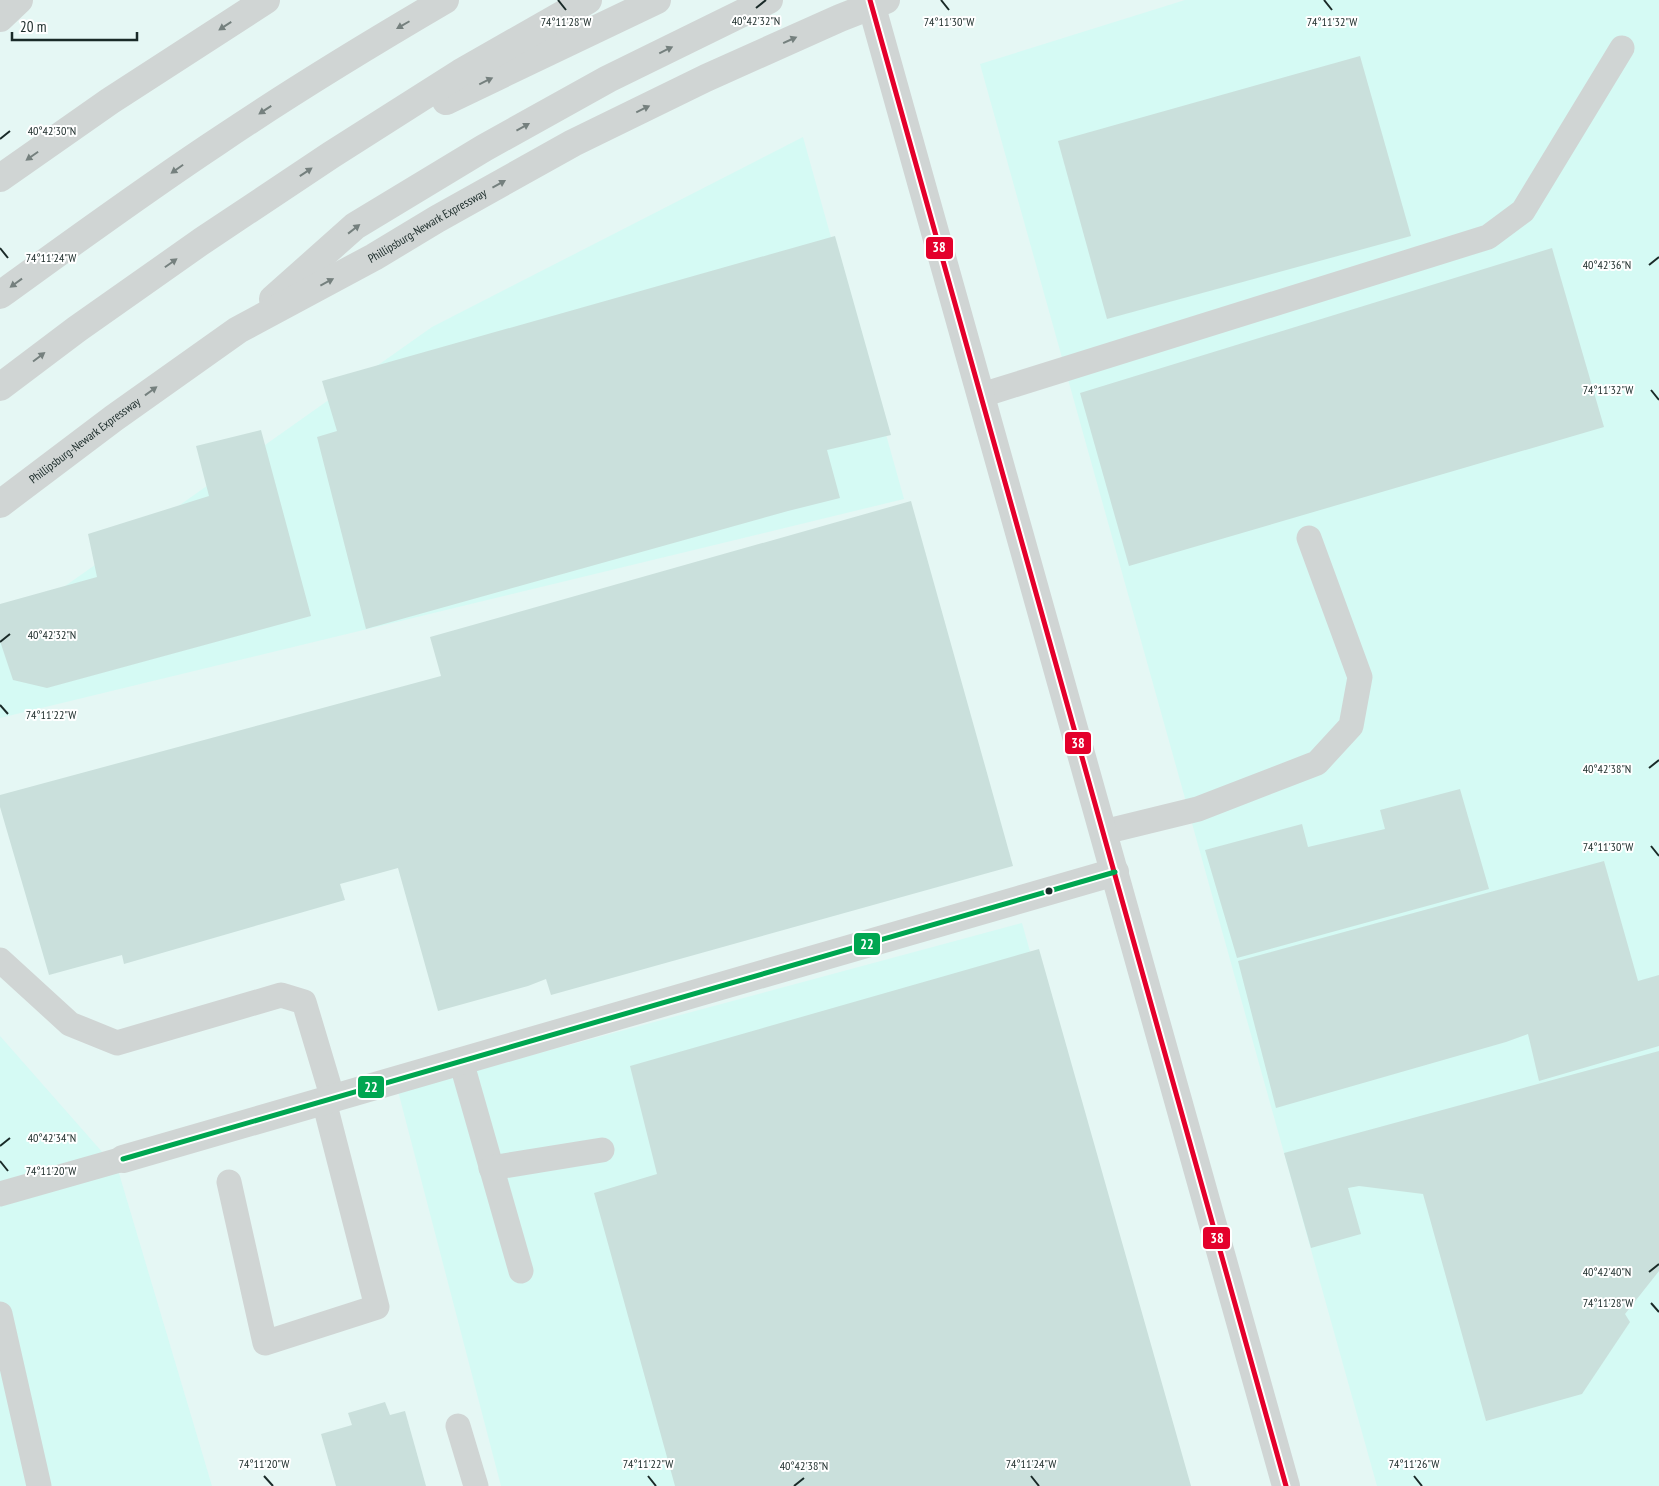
<svg xmlns="http://www.w3.org/2000/svg" width="1659" height="1486" font-family="'PT Sans Narrow',sans-serif">
<style>
.built{fill:#d5faf4}
.building{fill:#cae0dc}
.lines{fill:none;stroke-linecap:round;stroke-linejoin:round}
.service{stroke:#d0d5d4;stroke-width:25}
.minor{stroke:#d0d5d4;stroke-width:28}
.primary{stroke:#d0d5d4;stroke-width:28}
.motorway{stroke:#d0d5d4;stroke-width:28}
.bus-1-casing{stroke:#fff;stroke-width:9}
.bus-2-casing{stroke:#fff;stroke-width:9}
.bus-1{stroke:#e4002b;stroke-width:5}
.bus-2{stroke:#00a651;stroke-width:5}
.oneway{fill:#75807e}
.ticks{fill:none;stroke:#1a2a28;stroke-width:2}
.bus-dot{fill:#1a2a28;stroke:#fff;stroke-width:2}
.labels{text-anchor:middle;stroke-width:4;stroke-linejoin:round;paint-order:stroke}
.street-label{font-size:12px;fill:#1a2a28;stroke:#fff}
.ticks-label{font-size:12px;text-anchor:middle;fill:#1a2a28;stroke:#fff;stroke-width:4;stroke-linejoin:round;paint-order:stroke}
.line-badge{stroke:#fff;stroke-width:2}
.badge-label{font-size:14px;text-anchor:middle;font-weight:bold;fill:#fff}
</style>
<rect width="100%" height="100%" fill="#e5f7f4"/>
<g class="built">
<polygon points="1185,0 1659,0 1659,1486 1377,1486 980,64"/>
<polygon points="803,137 904,499 0,718 0,632 432,327"/>
<polygon points="1022,923 1180,1486 501,1486 398,1091"/>
<polygon points="0,1036 118,1170 212,1486 0,1486"/>
</g>
<g class="building">
<polygon points="1360,56 1411,236 1107,319 1058,141"/>
<polygon points="835,236 891,435 827,450 840,498 788,511 366,629 317,437 337,431 322,381"/>
<polygon points="1552,248 1604,427 1129,566 1080,393"/>
<polygon points="261,430 311,616 47,688 13,680 0,641 0,604 97,577 88,534 209,496 196,446"/>
<polygon points="911,501 1013,866 551,995 546,979 528,986 438,1011 398,868 340,884 345,900 124,964 122,955 49,975 0,807 0,795 441,676 430,637"/>
<polygon points="1460,789 1489,889 1237,958 1205,850 1302,824 1308,847 1385,829 1380,810"/>
<polygon points="1604,861 1638,981 1659,975 1659,1046 1539,1081 1528,1034 1506,1042 1276,1108 1238,961"/>
<polygon points="1039,949 1191,1486 675,1486 594,1193 657,1174 630,1066"/>
<polygon points="1659,1051 1659,1271 1625,1314 1630,1322 1582,1394 1486,1421 1423,1194 1359,1186 1348,1188 1361,1234 1311,1248 1284,1153"/>
<polygon points="385,1402 390,1415 405,1411 426,1486 336,1486 321,1434 352,1425 348,1413"/>
</g>
<g class="lines">
<g class="service">
<polyline points="982,395 1488,237 1523,211 1622,48"/>
<polyline points="1104,832 1198,809 1317,763 1351,726 1360,677 1309,538"/>
<polyline points="0,960 70,1024 117,1043 281,995 304,1002 333,1099"/>
<polyline points="461,1061 521,1271"/>
<polyline points="491,1168 602,1150"/>
<polyline points="229,1182 265,1343 377,1307 324,1101"/>
<polyline points="0,1194 123,1159"/>
<polyline points="0,1314 39,1486"/>
<polyline points="458,1426 476,1486"/>
</g>
<polyline class="minor" points="123,1159 1115,872"/>
<polyline class="primary" points="870,0 1286,1486"/>
<g class="motorway">
<polyline points="0,18 19,0"/>
<polyline points="446,101 657,0"/>
<polyline points="0,178 110,101 266,0"/>
<path d="M0,295C72,243 143,191 217,142C291,92 368,45 445,0"/>
<polyline points="273,299 355,226 484,148 608,79 769,0"/>
<polyline points="0,387 77,329 202,241 331,155 460,73 588,0"/>
<path id="s1" d="M0,504L114,418L238,330L374,257L437,219L573,143L706,78L840,18L886,0"/>
</g>
<g class="bus-1-casing">
<polyline id="bus-1" points="870,0 1286,1486"/>
</g>
<g class="bus-2-casing">
<polyline id="bus-2" points="123,1159 1115,872"/>
</g>
<use href="#bus-1" class="bus-1"/>
<use href="#bus-2" class="bus-2"/>
</g>
<defs><path id="oneway-solid" d="M-6-.8H1V-3.2L6.5 0L1 3.2V.8H-6Z" transform="scale(1.25)"/></defs>
<g class="oneway">
<use href="#oneway-solid" transform="translate(403 25) rotate(150)"/>
<use href="#oneway-solid" transform="translate(225 26) rotate(147)"/>
<use href="#oneway-solid" transform="translate(790 40) rotate(-24)"/>
<use href="#oneway-solid" transform="translate(666 50) rotate(-26)"/>
<use href="#oneway-solid" transform="translate(486 81) rotate(-26)"/>
<use href="#oneway-solid" transform="translate(643 109) rotate(-26)"/>
<use href="#oneway-solid" transform="translate(265 110) rotate(147)"/>
<use href="#oneway-solid" transform="translate(523 127) rotate(-29)"/>
<use href="#oneway-solid" transform="translate(32 156) rotate(145)"/>
<use href="#oneway-solid" transform="translate(177 169) rotate(145)"/>
<use href="#oneway-solid" transform="translate(306 172) rotate(-34)"/>
<use href="#oneway-solid" transform="translate(499 184) rotate(-29)"/>
<use href="#oneway-solid" transform="translate(354 229) rotate(-38)"/>
<use href="#oneway-solid" transform="translate(171 263) rotate(-35)"/>
<use href="#oneway-solid" transform="translate(327 282) rotate(-28)"/>
<use href="#oneway-solid" transform="translate(16 283) rotate(144)"/>
<use href="#oneway-solid" transform="translate(39 357) rotate(-37)"/>
<use href="#oneway-solid" transform="translate(151 391) rotate(-36)"/>
</g>
<path class="ticks" d="M558,0L566,10M941,0L949,10M1324,0L1332,10M756,8L766,0M0,139L10,131M0,248L8,258M1649,265L1659,257M1651,390L1659,400M0,642L10,634M0,705L8,714M1649,768L1659,760M1651,846L1659,856M0,1146L10,1138M0,1161L8,1171M1649,1272L1659,1264M1651,1303L1659,1312M264,1476L273,1486M648,1476L656,1486M1031,1476L1039,1486M1414,1476L1422,1486M794,1486L804,1478"/>
<circle class="bus-dot" cx="1049" cy="891" r="4.5"/>
<g class="labels">
<g class="street-label">
<text dy="4" stroke="none"><textPath href="#s1" startOffset="511">Phillipsburg-Newark Expressway</textPath></text>
<text dy="4" stroke="none"><textPath href="#s1" startOffset="106">Phillipsburg-Newark Expressway</textPath></text>
</g>
</g>
<g class="ticks-label">
<text x="756" y="25">40°42'32"N</text>
<text x="949" y="26">74°11'30"W</text>
<text x="566" y="26">74°11'28"W</text>
<text x="1332" y="26">74°11'32"W</text>
<text x="52" y="135">40°42'30"N</text>
<text x="51" y="262">74°11'24"W</text>
<text x="1607" y="269">40°42'36"N</text>
<text x="1608" y="394">74°11'32"W</text>
<text x="52" y="639">40°42'32"N</text>
<text x="51" y="719">74°11'22"W</text>
<text x="1607" y="773">40°42'38"N</text>
<text x="1608" y="851">74°11'30"W</text>
<text x="52" y="1142">40°42'34"N</text>
<text x="51" y="1175">74°11'20"W</text>
<text x="1607" y="1276">40°42'40"N</text>
<text x="1608" y="1307">74°11'28"W</text>
<text x="264" y="1468">74°11'20"W</text>
<text x="648" y="1468">74°11'22"W</text>
<text x="1031" y="1468">74°11'24"W</text>
<text x="1414" y="1468">74°11'26"W</text>
<text x="804" y="1470">40°42'38"N</text>
</g>
<g class="line-badge">
<rect x="925" y="236" width="29" height="24" rx="5" fill="#e4002b"/>
<rect x="1064" y="731" width="28" height="24" rx="5" fill="#e4002b"/>
<rect x="853" y="932" width="28" height="24" rx="5" fill="#00a651"/>
<rect x="357" y="1075" width="28" height="24" rx="5" fill="#00a651"/>
<rect x="1202" y="1226" width="29" height="24" rx="5" fill="#e4002b"/>
</g>
<g class="badge-label">
<text x="939" y="252">38</text>
<text x="1078" y="748">38</text>
<text x="867" y="949">22</text>
<text x="371" y="1092">22</text>
<text x="1217" y="1243">38</text>
</g>
<path d="M12 32v8h125v-8" fill="none" stroke="#1a2a28" stroke-width="2.5"/>
<text x="20" y="32" font-size="15" fill="#1a2a28" stroke="#ffffff" stroke-width="4" paint-order="stroke">20 m</text>
</svg>
